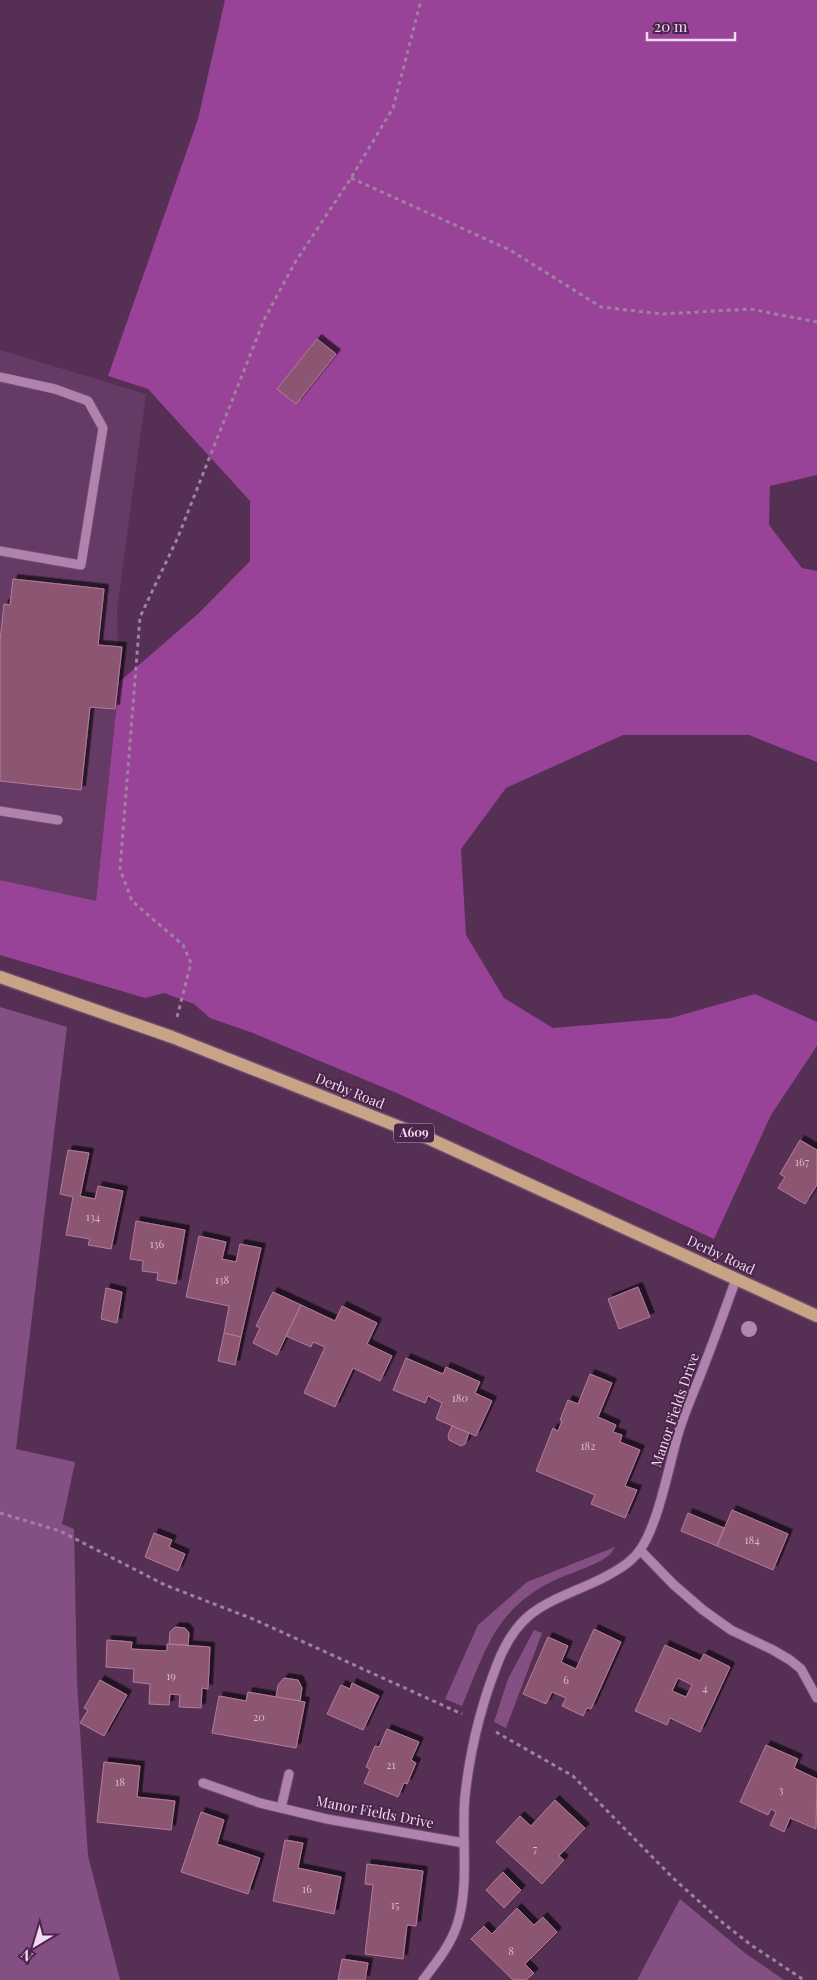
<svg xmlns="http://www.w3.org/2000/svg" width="817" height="1980" font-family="'Playfair Display',serif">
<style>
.built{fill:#653a64}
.green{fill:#844f83}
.forest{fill:#984298}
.building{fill:#8c5773;stroke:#b47c98;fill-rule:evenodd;filter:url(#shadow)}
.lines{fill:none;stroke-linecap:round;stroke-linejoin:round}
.minor-casing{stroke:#6d4c6d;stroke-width:11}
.major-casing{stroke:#6d4c6d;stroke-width:15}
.path{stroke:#a1819f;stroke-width:3;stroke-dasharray:4 4;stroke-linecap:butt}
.minor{stroke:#af83ae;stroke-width:9}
.major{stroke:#c8a385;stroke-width:12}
.tree{fill:#b187b0}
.labels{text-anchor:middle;stroke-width:4;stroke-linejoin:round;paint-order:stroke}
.number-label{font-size:11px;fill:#d8b8d0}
.shield{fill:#4a254a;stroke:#bfa3be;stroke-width:1}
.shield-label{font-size:12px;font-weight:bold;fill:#f1d9ef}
.street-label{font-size:14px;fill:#f1d9ef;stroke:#4a254a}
</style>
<defs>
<filter id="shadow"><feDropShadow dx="4.5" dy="-4.5" stdDeviation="0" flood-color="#0009"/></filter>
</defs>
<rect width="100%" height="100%" fill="#562f55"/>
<polygon class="built" points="0,350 146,394 117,610 119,682 96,902 0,880"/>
<g class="green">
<polygon points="0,1007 67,1027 16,1449 75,1462 62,1524 74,1529 77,1682 88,1856 120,1980 0,1980"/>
<path d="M615,1547C613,1550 611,1554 608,1556C599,1564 568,1574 555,1580C495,1609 486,1649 462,1706L445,1699L478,1625L527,1582Z"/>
<polygon points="534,1630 542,1633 506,1728 494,1722 508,1679"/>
<polygon points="680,1899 745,1953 784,1980 637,1980"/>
</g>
<polygon class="forest" points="225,0 817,0 817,475 770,486 769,525 802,568 817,571 817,762 749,735 623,735 506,788 461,849 466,935 504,998 553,1028 671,1018 755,994 817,1022 817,1046 771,1115 714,1239 399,1094 253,1033 210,1018 194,1004 164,993 145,998 0,955 0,880 96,901 119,682 198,614 250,561 250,501 148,389 108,376 198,119"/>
<g class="building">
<polygon points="317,339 336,354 296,404 277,389"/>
<polygon points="13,579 104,589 98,645 122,647 115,709 90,707 81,790 0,781 0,641 4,604 10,605"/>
<polygon points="800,1140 817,1150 817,1185 805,1204 778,1188 785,1177 780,1174"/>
<polygon points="68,1150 89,1153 80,1196 95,1199 98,1186 123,1191 111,1249 88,1245 90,1239 66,1235 73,1197 60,1194"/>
<polygon points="136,1221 185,1230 176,1284 157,1280 158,1273 142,1271 143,1261 130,1259"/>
<polygon points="199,1236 226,1242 222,1259 236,1262 240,1244 261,1248 241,1337 224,1333 229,1306 186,1297"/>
<polygon points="638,1287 650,1317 619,1329 608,1299"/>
<polygon points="106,1288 122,1292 117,1323 101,1319"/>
<polygon points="273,1292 301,1305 277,1355 253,1343 260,1328 256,1326"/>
<polygon points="301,1305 335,1321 342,1306 377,1323 367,1344 392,1356 380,1381 353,1368 335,1407 304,1393 325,1347 313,1342 311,1347 286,1336"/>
<polygon points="224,1333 241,1337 235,1365 218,1361"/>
<polygon points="406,1358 443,1374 446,1367 480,1382 475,1393 492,1401 476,1436 436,1419 442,1403 428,1396 425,1403 393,1390"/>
<polygon points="590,1374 612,1383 598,1417 616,1425 613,1432 622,1435 620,1442 640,1450 625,1486 637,1490 625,1518 591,1504 595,1495 536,1471 553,1428 558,1431 562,1421 560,1420 568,1400 578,1404"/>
<polygon points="452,1426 469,1433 465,1444 461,1446 449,1440 448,1435"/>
<polygon points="732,1510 788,1534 773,1570 717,1546"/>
<polygon points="688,1513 724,1528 717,1546 681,1531"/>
<polygon points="154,1533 172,1540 169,1547 185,1554 178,1571 145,1557"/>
<polygon points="175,1627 185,1628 189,1633 188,1645 169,1644 170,1632"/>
<polygon points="594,1629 621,1642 591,1709 587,1708 583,1716 562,1706 566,1698 552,1692 546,1704 523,1694 548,1637 568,1646 561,1662 576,1669"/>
<polygon points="107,1640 132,1642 131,1649 167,1651 167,1644 210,1647 208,1689 202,1688 201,1708 179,1707 180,1695 170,1694 169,1705 149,1704 150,1684 133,1682 134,1669 106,1667"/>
<path d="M665,1645L700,1661L704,1654L730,1667L700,1732L670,1718L667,1725L635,1711ZM678,1678L692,1685L686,1697L672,1691Z"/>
<polygon points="284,1678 298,1680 302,1688 300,1701 276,1697 278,1685"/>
<polygon points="100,1680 127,1695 104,1736 80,1723 88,1710 84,1708"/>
<polygon points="352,1683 379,1696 363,1730 327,1714 341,1685 350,1689"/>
<polygon points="248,1692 305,1702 296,1748 212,1733 219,1696 246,1701"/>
<polygon points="387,1729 419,1742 411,1760 416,1763 407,1784 404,1783 398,1797 364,1783 370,1769 366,1767 375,1746 379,1747"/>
<polygon points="766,1745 798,1759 794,1768 817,1779 816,1829 790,1818 784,1832 770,1825 776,1812 771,1809 768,1815 740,1802"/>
<polygon points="104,1762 140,1766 137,1797 175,1801 171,1830 97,1822"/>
<polygon points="555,1800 585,1828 559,1856 564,1860 542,1884 496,1842 520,1816 531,1826"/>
<polygon points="201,1812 224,1820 217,1844 260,1858 248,1894 181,1872"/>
<polygon points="285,1840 303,1843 298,1868 341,1877 334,1914 273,1901"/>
<polygon points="367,1864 423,1871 416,1926 407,1925 403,1959 365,1954 373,1885 365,1884"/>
<polygon points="503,1872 521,1890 504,1908 486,1890"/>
<polygon points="517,1908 534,1925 543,1917 557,1932 525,1964 534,1973 526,1980 513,1980 471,1939 484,1926 492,1934"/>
<polygon points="342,1959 368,1963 365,1980 338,1980"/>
</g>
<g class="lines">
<g class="minor-casing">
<g id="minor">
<polyline points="0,377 55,389 88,401 103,428 81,565 0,551"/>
<polyline points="0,811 58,820"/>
<polyline points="640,1550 674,1585 703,1610 731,1630 773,1650 790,1660 801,1669 817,1698"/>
<polyline points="203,1783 260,1803 327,1819 464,1843"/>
<polyline points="281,1808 289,1774"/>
<path d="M423,1980C436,1963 450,1946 457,1925C470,1886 461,1837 465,1796C470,1750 481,1705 498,1662C521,1605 551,1603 601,1579C616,1571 630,1564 640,1550C659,1523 669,1464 679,1431C686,1408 697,1385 705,1363C716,1335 726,1307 736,1279"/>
</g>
</g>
<g class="major-casing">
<polyline id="major" points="0,977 172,1037 430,1139 817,1316"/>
</g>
<g class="path">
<polyline points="351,178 510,250 601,307 663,314 750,309 817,322"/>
<polyline points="177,1017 191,963 183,945 132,901 120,869 140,617 178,537 264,320 294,264 351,178 393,108 421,0"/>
<polyline points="0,1513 60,1531 165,1585 253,1619 462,1714"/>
<polyline points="496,1732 573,1776 673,1878 723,1923 751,1945 804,1980"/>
</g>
<use href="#minor" class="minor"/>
<use href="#major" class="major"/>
</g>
<circle class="tree" cx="749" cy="1329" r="8"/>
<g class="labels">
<g class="number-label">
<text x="802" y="1166">167</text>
<text x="93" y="1221">134</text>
<text x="157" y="1248">136</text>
<text x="222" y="1284">138</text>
<text x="460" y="1402">180</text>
<text x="588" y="1450">182</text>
<text x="752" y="1544">184</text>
<text x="171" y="1680">19</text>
<text x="566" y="1684">6</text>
<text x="705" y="1692">4</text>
<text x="259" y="1721">20</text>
<text x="391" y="1769">21</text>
<text x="120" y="1786">18</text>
<text x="781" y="1794">3</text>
<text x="535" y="1853">7</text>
<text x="307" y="1893">16</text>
<text x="395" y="1909">15</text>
<text x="511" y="1955">8</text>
</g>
<rect class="shield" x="394" y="1123.5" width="40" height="19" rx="4"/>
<g class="shield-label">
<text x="414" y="1137">A609</text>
</g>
<g class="street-label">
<text transform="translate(350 1091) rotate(22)" y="5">Derby Road</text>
<text transform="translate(721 1255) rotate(25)" y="5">Derby Road</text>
<text transform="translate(675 1410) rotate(-71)" y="5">Manor Fields Drive</text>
<text transform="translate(375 1812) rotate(11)" y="5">Manor Fields Drive</text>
</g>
</g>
<g transform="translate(35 1945) rotate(218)" stroke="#4a254a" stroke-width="4" paint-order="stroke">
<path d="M0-4L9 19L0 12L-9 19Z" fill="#f1d9ef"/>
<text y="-8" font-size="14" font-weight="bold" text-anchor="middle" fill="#f1d9ef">N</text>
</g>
<path d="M647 32v8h88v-8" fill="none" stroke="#f1d9ef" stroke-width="2.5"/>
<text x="654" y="32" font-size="15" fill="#f1d9ef" stroke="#4a254a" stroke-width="4" paint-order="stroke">20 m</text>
</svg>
